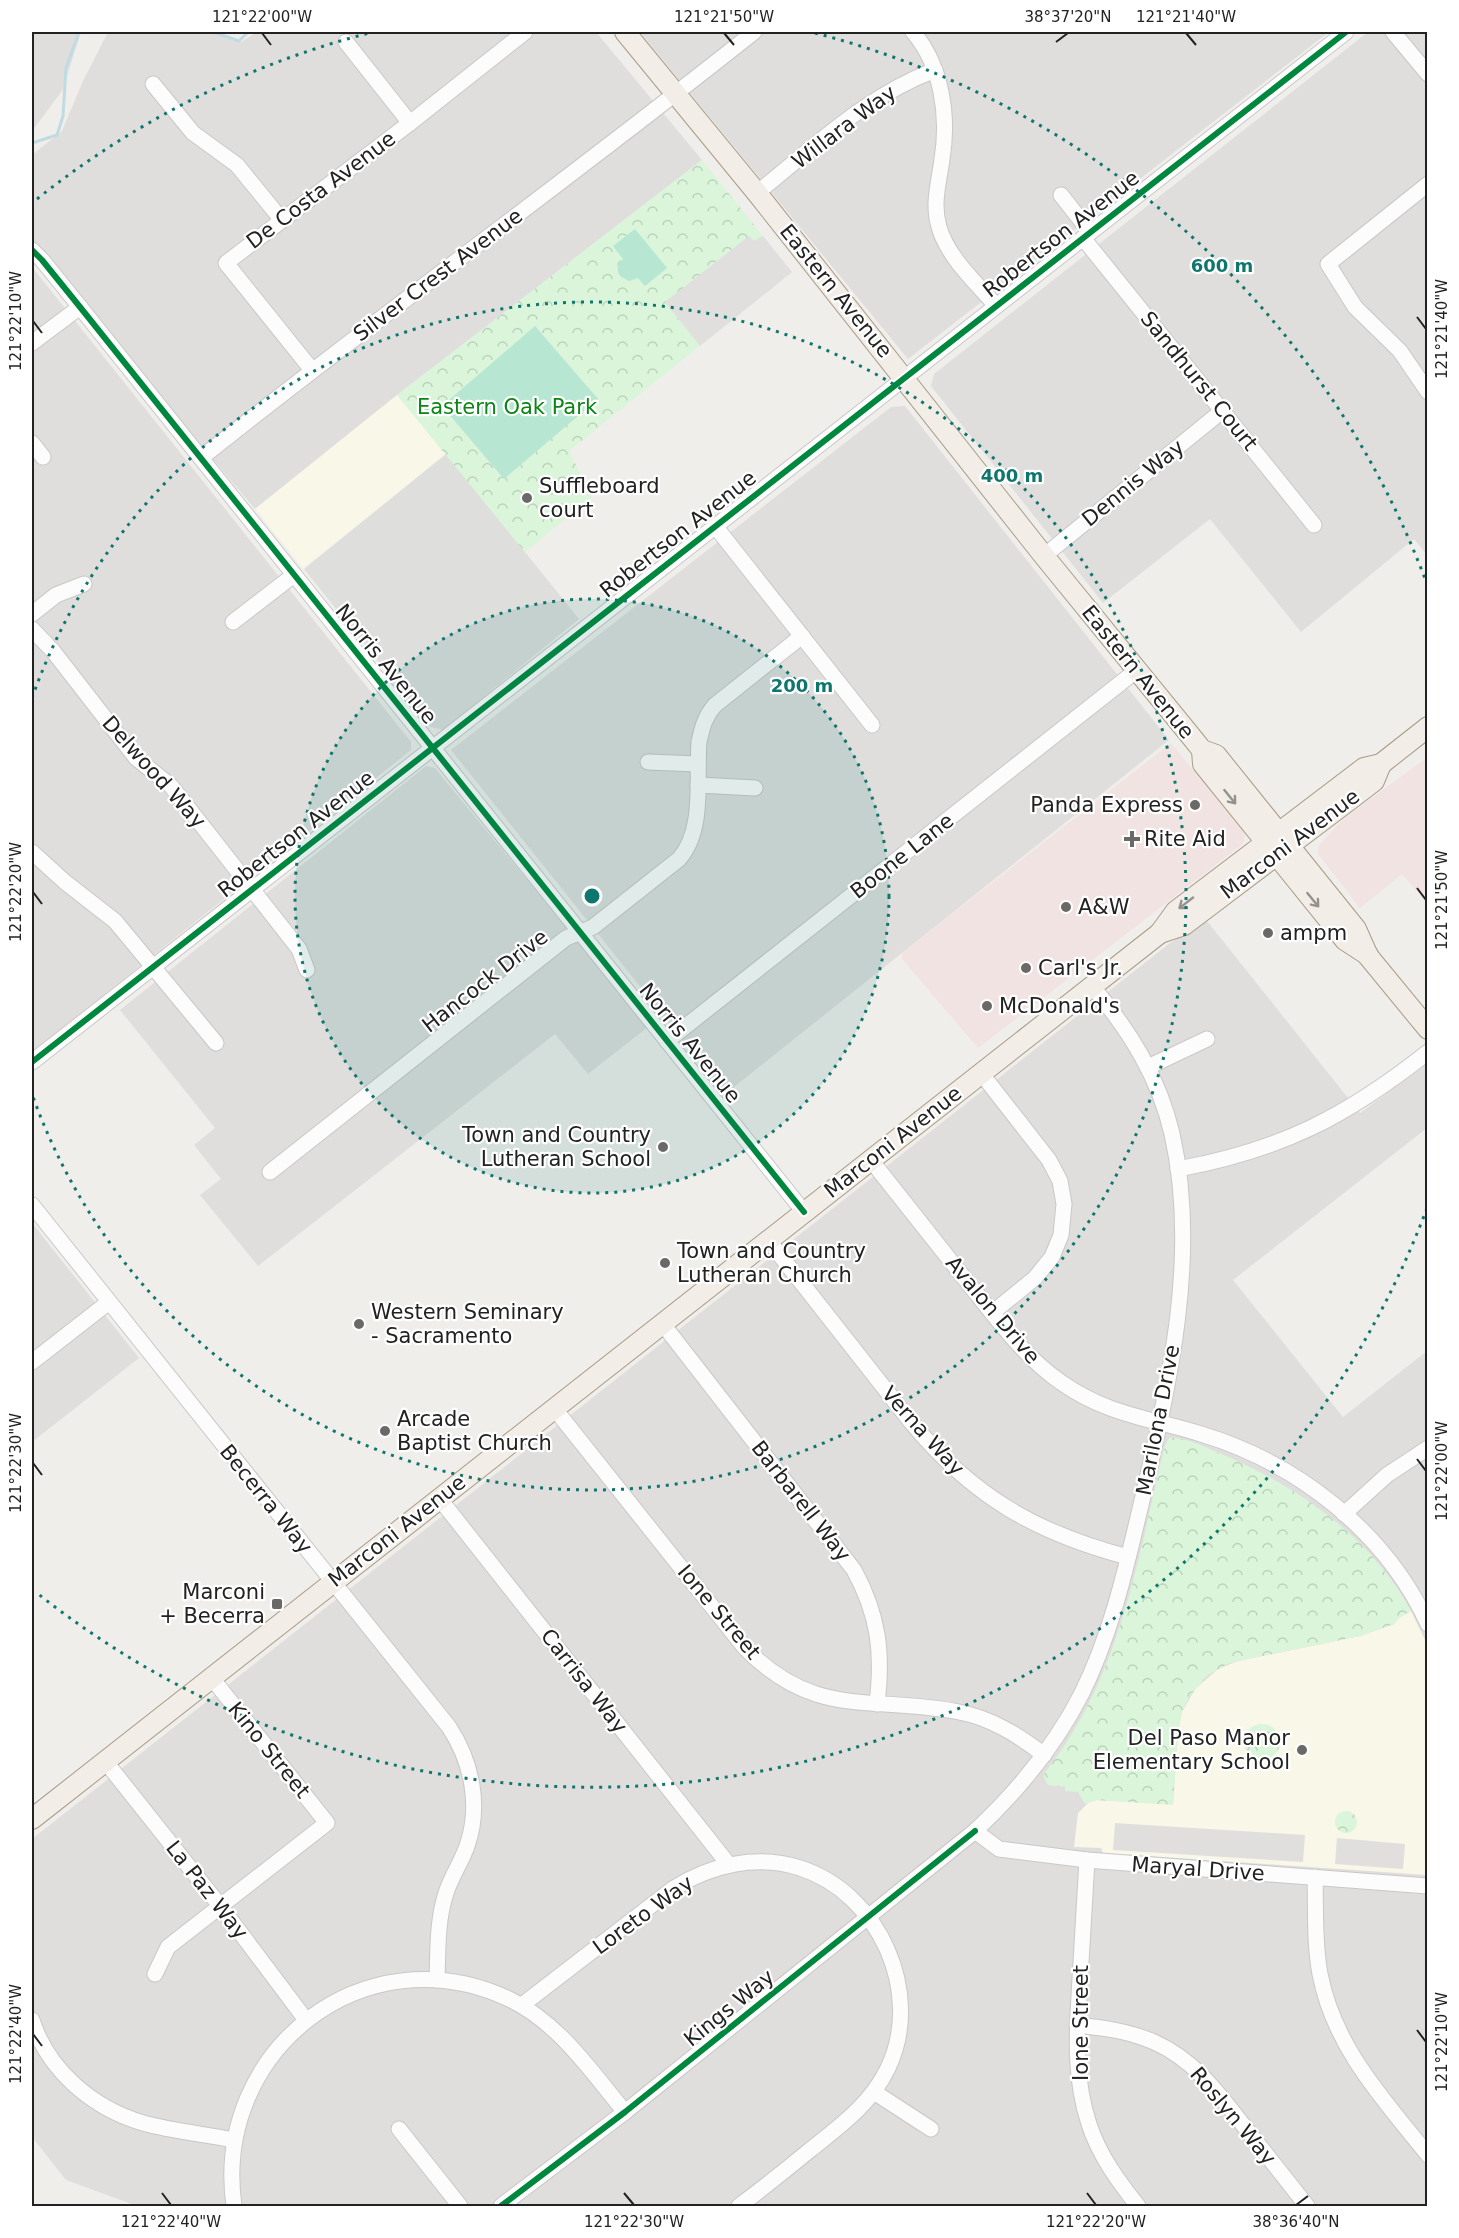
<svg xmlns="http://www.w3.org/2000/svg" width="1459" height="2238" font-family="'DejaVu Sans',sans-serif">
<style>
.residential{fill:#dfdedc}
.commercial{fill:#f1e3e1}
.education{fill:#f8f7e8}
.religious{fill:#dededc}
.park{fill:url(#park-crowns)}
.pitch{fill:#b7e6d2}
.parking{fill:#e0dfde}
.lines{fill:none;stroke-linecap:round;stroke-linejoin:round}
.stream{stroke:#bfdbe3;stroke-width:3}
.minor-casing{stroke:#c9c8c7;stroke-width:17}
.major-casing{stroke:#a79c86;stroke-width:22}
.minor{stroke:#fdfcfc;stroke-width:15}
.major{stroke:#f3ede7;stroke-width:20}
.cycleway-casing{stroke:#fff;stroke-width:10}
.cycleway{stroke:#00873e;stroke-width:6}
.oneway{stroke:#95928e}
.ticks{fill:none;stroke:#222;stroke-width:2}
.ring{fill:none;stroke:#0f766e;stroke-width:3;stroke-dasharray:3 6}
.poi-dot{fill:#6a6968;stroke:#fff;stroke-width:2}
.labels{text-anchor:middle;stroke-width:4.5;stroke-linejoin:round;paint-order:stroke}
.street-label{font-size:21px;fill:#222;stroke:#fff}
.park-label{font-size:21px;fill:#0c8416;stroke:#fff}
.poi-label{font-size:21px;fill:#222;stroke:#fff;text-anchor:start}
.centre{fill:#0f766e;stroke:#fff;stroke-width:3}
.ring-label{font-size:18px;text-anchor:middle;font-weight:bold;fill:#0f766e;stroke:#fff;stroke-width:4.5;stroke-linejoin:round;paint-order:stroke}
.neatline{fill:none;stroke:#222;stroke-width:2}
.ticks-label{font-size:15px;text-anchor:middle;fill:#222}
</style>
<defs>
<pattern id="park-crowns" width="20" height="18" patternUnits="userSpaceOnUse" patternTransform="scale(1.5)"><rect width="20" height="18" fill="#daf5da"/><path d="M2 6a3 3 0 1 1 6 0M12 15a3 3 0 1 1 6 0" fill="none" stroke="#bbd2bb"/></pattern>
</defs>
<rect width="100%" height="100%" fill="#f0eeeb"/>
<g class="residential">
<polygon points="32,32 81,32 62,91 32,131"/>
<polygon points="108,32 217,32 241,42 257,32 596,32 702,160 397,395 255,509 32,246 32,155 62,131 83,81"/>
<polygon points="640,32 1329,32 908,359"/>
<polygon points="1368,32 1427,32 1427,555 1414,539 1301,632 1210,519 1103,603 931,386 934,374"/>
<polygon points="32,267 411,742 411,750 32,1052"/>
<polygon points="905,406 1169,740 729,1091 726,1088 722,1089 451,750 891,407"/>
<polygon points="426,766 435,768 648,1027 588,1074 555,1034 258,1266 200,1195 221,1179 194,1145 215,1128 120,1010"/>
<polygon points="1207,921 1360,1113 1427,1064 1427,1128 1233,1280 1343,1417 1427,1351 1427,2206 137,2206 66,2180 32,2137 32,1839 1170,943"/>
<polygon points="32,1223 139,1358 32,1442"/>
</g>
<g class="commercial">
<polygon points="1171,743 1245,833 1243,844 978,1048 902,959 902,953"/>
<polygon points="1425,759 1428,763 1427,903 1402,874 1360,908 1318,854 1319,845 1346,817"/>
</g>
<g class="education">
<polygon points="397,395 446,454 303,569 255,509"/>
<polygon points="1411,1611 1427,1644 1427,1875 1103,1853 1101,1848 1074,1847 1078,1813 1089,1802 1097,1800 1173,1804 1178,1732 1182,1712 1195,1689 1218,1669 1238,1661 1360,1636 1394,1624 1400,1617"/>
</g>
<polygon class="religious" points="446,454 579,619 443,730 431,727 304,569"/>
<g class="park">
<polygon points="702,160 792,272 569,451 592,497 525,552 397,395"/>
<path d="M1169,1438C1187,1437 1210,1449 1226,1456C1300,1488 1372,1538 1411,1611L1400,1617L1394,1624L1360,1636L1238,1661L1227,1664L1208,1675L1189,1697L1182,1712L1178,1732L1173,1805L1097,1800L1085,1804L1078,1792L1065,1791V1787L1048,1785L1044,1778V1774C1120,1678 1137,1564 1164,1448Z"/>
<circle cx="1262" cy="1742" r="18"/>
<circle cx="1346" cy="1822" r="11"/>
</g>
<g class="pitch">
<path d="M635,229L667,268L645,286L638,278L629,281L620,276C616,268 617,265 623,259L613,246Z"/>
<polygon points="535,326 598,399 504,479 442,406"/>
</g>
<g class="parking">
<polygon points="749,236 754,241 763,236 792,272 700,346 665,302"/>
<polygon points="1115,1823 1305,1835 1303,1862 1113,1850"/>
<polygon points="1337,1838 1405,1844 1403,1869 1335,1864"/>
</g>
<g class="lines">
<g class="stream">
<polyline points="213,32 239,41 248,32"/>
<polyline points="32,143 57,135 63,116 66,68 79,32"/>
</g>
<g class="minor-casing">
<g id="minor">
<path d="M913,32C942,66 949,116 942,159C939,183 932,203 939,227C948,258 976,282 996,306"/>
<polyline points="1393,32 1428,74"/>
<polyline points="346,42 410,123"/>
<polyline points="153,84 193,133 237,165 281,219"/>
<polyline points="1428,184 1328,264 1355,307 1400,351 1428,392"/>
<path d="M757,193C814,147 866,96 935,70"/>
<polyline points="1061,195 1090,232"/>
<polyline points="1083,238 1314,525"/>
<polyline points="32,250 42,260 80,307 804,1212"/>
<polyline points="32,343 80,307"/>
<polyline points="312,370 226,263 410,123 525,32"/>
<polyline points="32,443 43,457"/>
<path d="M201,458C383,313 572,177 754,32"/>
<polyline points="715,526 872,725"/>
<polyline points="1044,556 1222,411"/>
<polyline points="32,614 56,595 84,584"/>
<polyline points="233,622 294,575"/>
<polyline points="32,629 53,651 136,758 171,786 299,949 307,970"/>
<polyline points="648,762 698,764"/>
<polyline points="698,785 755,788"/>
<polyline points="32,852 65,882 115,921 216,1043"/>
<polyline points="667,1041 1137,670"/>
<polyline points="32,1062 1346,32"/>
<polyline points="1148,1067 1207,1039"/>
<polyline points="981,1073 1049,1160 1060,1181 1064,1204 1061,1235 1052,1257 1035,1278 992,1313"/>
<path d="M870,1159C903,1201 936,1242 969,1284C997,1319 1024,1357 1062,1383C1108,1415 1149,1418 1201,1434C1297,1463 1385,1531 1428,1624"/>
<path d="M1178,1169C1281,1150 1346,1117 1428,1052"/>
<path d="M270,1172L566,938L593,927L679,859C705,830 696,779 699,742C702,728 705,716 715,705L802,636"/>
<path d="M32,1205L449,1727C472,1762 481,1806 467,1846C461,1863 451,1877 446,1893C437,1920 438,1951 437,1980"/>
<path d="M768,1240L911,1422C972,1496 1036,1533 1128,1557"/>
<path d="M662,1323L854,1570C879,1616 883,1653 877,1704"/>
<polyline points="32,1362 109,1302"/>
<path d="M554,1408L745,1648C816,1720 871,1695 959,1712C991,1718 1018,1735 1044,1755"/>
<polyline points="439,1498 729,1865"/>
<polyline points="1344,1514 1387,1475 1428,1448"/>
<polyline points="105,1761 221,1907 306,2020"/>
<polyline points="975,1831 999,1849 1087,1860 1428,1886"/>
<path d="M1087,1860C1085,1900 1082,1939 1080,1979C1077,2029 1073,2076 1089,2124C1099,2155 1118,2181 1138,2206"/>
<path d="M1315,1877C1316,1909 1314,1942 1320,1974C1334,2047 1383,2099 1428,2155"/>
<polyline points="155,1974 168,1947 327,1823 211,1677"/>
<path d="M522,2005L674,1888C711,1865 757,1854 800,1868C879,1893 924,1993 888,2068C871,2104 840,2126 810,2150C787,2169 763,2188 739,2206"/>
<path d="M32,2020C48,2070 92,2108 143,2123C172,2131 204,2134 234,2140"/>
<path d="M1077,2025C1104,2028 1129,2031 1154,2042C1195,2060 1220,2095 1247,2130C1267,2155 1287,2181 1307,2206"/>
<polyline points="874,2092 931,2129"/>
<polyline points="399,2129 460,2206"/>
<path d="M234,2206C212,2051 364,1931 509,1999C559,2023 590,2070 625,2112"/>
<path d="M501,2206L625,2112L975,1831C1018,1791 1055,1746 1082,1693C1111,1634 1125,1572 1140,1509C1168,1389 1200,1257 1172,1134C1159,1077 1129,1030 1092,986"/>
</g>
</g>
<g class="major-casing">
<g id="major">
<polyline points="625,32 757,193 1044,556 1194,740 1202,750 1216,755 1356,929 1368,956 1428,1029"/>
<polyline points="1202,750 1203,764 1345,940 1368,955"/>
<polyline points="1160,933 1184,925 1352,798 1374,781 1381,764"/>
<polyline points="32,1819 1160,933 1176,911 1364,768 1381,764 1428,727"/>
</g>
</g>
<use href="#minor" class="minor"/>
<use href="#major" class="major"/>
<g class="cycleway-casing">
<g id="cycleway">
<polyline points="32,250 42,260 80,307 804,1212"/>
<polyline points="32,1062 1346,32"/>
<polyline points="501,2206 625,2112 975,1831"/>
</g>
</g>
<use href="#cycleway" class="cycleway"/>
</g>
<defs><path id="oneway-shaft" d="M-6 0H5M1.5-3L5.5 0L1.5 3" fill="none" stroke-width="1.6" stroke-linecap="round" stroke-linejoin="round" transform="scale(1.5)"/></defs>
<g class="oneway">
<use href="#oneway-shaft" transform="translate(1230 797) rotate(51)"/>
<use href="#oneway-shaft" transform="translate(1313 900) rotate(51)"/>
<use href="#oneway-shaft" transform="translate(1186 903) rotate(142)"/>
</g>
<path class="ticks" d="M262,33L271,45M724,33L734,45M1186,33L1196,45M1056,42L1068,33M1417,317L1426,329M33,321L42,333M1417,888L1426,900M33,892L42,904M1417,1459L1426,1471M33,1463L42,1475M1417,2030L1426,2042M33,2034L42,2046M162,2193L171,2205M624,2193L634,2205M1087,2193L1096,2205M1296,2205L1308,2196"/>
<circle cx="592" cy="896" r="297" fill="#0f766e" fill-opacity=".12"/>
<g class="ring">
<circle cx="592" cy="896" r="297"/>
<path d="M32 698A594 594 0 1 1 32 1094"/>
<path d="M1427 1208A891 891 0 0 1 37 1593M37 199A891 891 0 0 1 369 33M815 33A891 891 0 0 1 1427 584"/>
</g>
<g class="poi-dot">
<circle cx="527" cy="498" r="6"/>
<circle cx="1195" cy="805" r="6"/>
<path d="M1129 830h6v6h6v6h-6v6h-6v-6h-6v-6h6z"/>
<circle cx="1066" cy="907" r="6"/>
<circle cx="1268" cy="933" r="6"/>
<circle cx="1026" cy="968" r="6"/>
<circle cx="987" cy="1006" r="6"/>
<circle cx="663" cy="1147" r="6"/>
<circle cx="665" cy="1263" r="6"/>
<circle cx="359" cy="1324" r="6"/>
<circle cx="385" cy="1431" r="6"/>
<rect x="271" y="1598" width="12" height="12" rx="3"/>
<circle cx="1302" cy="1750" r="6"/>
</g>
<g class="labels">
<g class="street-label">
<text transform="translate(844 127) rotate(-37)" y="7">Willara Way</text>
<text transform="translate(321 190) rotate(-37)" y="7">De Costa Avenue</text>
<text transform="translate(1061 234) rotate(-38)" y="7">Robertson Avenue</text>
<text transform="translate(438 275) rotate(-37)" y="7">Silver Crest Avenue</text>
<text transform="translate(836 291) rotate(51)" y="7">Eastern Avenue</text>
<text transform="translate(1199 381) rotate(51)" y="7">Sandhurst Court</text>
<text transform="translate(1133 483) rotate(-39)" y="7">Dennis Way</text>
<text transform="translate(678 534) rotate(-38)" y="7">Robertson Avenue</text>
<text transform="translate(386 664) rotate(51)" y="7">Norris Avenue</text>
<text transform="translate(1138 672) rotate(51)" y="7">Eastern Avenue</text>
<text transform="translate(154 772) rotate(48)" y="7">Delwood Way</text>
<text transform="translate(296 834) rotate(-38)" y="7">Robertson Avenue</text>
<text transform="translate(1290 844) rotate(-37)" y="7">Marconi Avenue</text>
<text transform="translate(902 856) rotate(-38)" y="7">Boone Lane</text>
<text transform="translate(485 981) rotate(-38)" y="7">Hancock Drive</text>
<text transform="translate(690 1043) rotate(51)" y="7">Norris Avenue</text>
<text transform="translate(893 1142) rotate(-38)" y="7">Marconi Avenue</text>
<text transform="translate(993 1310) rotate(50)" y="7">Avalon Drive</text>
<text transform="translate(1158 1420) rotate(-79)" y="7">Marilona Drive</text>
<text transform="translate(923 1431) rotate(48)" y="7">Verna Way</text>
<text transform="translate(266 1499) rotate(51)" y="7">Becerra Way</text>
<text transform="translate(801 1501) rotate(52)" y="7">Barbarell Way</text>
<text transform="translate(397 1531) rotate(-38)" y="7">Marconi Avenue</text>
<text transform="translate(719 1612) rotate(50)" y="7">Ione Street</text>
<text transform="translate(584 1681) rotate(52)" y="7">Carrisa Way</text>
<text transform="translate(269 1750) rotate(51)" y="7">Kino Street</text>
<text transform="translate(1198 1869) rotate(4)" y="7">Maryal Drive</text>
<text transform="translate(207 1890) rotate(52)" y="7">La Paz Way</text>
<text transform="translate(643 1915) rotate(-36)" y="7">Loreto Way</text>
<text transform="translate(729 2008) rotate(-39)" y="7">Kings Way</text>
<text transform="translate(1081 2023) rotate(-90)" y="7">Ione Street</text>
<text transform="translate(1233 2116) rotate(50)" y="7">Roslyn Way</text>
</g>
<g class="park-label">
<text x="507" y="414">Eastern Oak Park</text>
</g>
<g class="poi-label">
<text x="539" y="493">Suffleboard<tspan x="539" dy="24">court</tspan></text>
<text x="1183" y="812" text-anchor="end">Panda Express</text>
<text x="1144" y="846">Rite Aid</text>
<text x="1078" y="914">A&amp;W</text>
<text x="1280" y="940">ampm</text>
<text x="1038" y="975">Carl's Jr.</text>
<text x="999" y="1013">McDonald's</text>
<text x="651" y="1142" text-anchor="end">Town and Country<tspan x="651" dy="24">Lutheran School</tspan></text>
<text x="677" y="1258">Town and Country<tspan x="677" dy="24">Lutheran Church</tspan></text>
<text x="371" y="1319">Western Seminary<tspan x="371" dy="24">- Sacramento</tspan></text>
<text x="397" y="1426">Arcade<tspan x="397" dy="24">Baptist Church</tspan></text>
<text x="265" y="1599" text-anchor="end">Marconi<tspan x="265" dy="24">+ Becerra</tspan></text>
<text x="1290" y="1745" text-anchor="end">Del Paso Manor<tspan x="1290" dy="24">Elementary School</tspan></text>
</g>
</g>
<circle cx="592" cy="896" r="9" class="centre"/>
<g class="ring-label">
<text x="1222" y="272">600 m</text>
<text x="1012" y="482">400 m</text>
<text x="802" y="692">200 m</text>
</g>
<rect width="1459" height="2238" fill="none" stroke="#ffffff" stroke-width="66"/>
<rect x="33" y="33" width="1393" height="2172" class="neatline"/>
<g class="ticks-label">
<text x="262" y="22">121°22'00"W</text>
<text x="724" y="22">121°21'50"W</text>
<text x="1068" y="22">38°37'20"N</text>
<text x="1186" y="22">121°21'40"W</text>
<text transform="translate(16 321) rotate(-90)" y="5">121°22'10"W</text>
<text transform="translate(1442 329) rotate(-90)" y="5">121°21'40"W</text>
<text transform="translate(16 892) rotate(-90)" y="5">121°22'20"W</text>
<text transform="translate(1442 900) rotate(-90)" y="5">121°21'50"W</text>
<text transform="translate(16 1463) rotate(-90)" y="5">121°22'30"W</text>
<text transform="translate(1442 1471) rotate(-90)" y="5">121°22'00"W</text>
<text transform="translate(16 2034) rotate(-90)" y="5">121°22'40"W</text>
<text transform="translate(1442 2042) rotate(-90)" y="5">121°22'10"W</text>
<text x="171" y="2227">121°22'40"W</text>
<text x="634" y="2227">121°22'30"W</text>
<text x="1096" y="2227">121°22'20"W</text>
<text x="1296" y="2227">38°36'40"N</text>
</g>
</svg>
